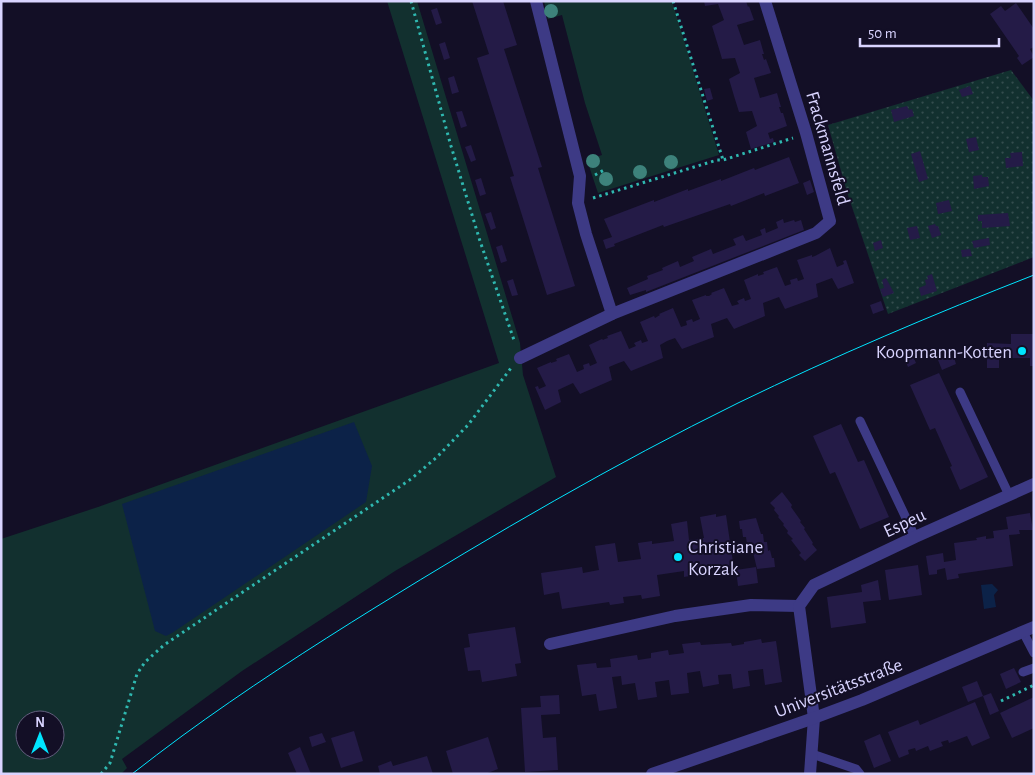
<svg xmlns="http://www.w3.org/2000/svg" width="1035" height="775" font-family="'Alegreya Sans',sans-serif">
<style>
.green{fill:#12302f;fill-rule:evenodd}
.garden{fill:url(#garden-dots)}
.water{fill:#0c2248}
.building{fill:#241b47}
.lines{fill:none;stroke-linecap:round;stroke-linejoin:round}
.path{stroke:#2fb8b0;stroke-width:3;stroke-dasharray:2.5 4;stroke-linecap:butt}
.service{stroke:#3d3a85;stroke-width:9}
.minor{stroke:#3d3a85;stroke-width:12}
.tertiary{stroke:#3d3a85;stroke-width:12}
.tram{stroke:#00e5ff;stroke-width:1}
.tree{fill:#3d827b}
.poi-dot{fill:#00e5ff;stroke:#130f26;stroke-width:2}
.labels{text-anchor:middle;stroke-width:4;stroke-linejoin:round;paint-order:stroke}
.street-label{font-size:19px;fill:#d9d4ff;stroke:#130f26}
.poi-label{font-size:19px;fill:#d9d4ff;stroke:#130f26;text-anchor:end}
</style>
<defs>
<pattern id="garden-dots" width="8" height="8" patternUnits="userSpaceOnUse" patternTransform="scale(1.25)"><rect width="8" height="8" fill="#12302f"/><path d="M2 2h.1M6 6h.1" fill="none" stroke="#344d4e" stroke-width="1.8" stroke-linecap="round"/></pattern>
</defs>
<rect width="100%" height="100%" fill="#130f26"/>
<g class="green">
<path d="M387,1H417L520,343L523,375L556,477L395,571L242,671L122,759L127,768L121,774H1V539L98,507L499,363ZM25,720H55V750H25Z"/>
<polygon points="544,1 672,1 719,155 598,193 587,160 602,155 585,103 562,15 548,19"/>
</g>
<polygon class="garden" points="1011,70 1034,101 1034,257 888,314 847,192 828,125"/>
<g class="water">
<polygon points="354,422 372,466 366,502 172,633 166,636 155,631 122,504"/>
<polygon points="992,584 998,590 994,595 996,607 984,609 981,585"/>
</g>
<g class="building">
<polygon points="472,1 503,1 517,45 504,49 542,167 538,168 575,286 547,295 510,177 514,176 477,58 489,54"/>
<polygon points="704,1 746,1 748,7 749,6 754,20 737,25 744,45 760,40 764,54 762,54 764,60 766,59 771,73 754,78 760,98 777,93 781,107 779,107 781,113 783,113 787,126 768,133 770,139 773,138 774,142 751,149 746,132 757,126 752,111 739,112 734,96 729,79 740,73 735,58 722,59 720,52 712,26 724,20 718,4 705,6"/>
<polygon points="1016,3 1034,29 1034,47 1030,49 1034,57 1022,65 1017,58 1019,56 990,14 1001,6 1005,11"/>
<polygon points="437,8 442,23 436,25 431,10"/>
<polygon points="445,42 450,58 444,60 439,44"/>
<polygon points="454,76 459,92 452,94 448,78"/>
<polygon points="970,86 973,94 962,97 959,90"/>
<polygon points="710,88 713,99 707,101 704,89"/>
<polygon points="907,106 909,110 912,109 914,116 894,122 891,110"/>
<polygon points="462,111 467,126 461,128 456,112"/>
<polygon points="976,137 979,150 969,152 966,139"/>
<polygon points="471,145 476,160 471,162 465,147"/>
<polygon points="920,151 928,179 919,182 911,154"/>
<polygon points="1022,152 1023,166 1006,168 1005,158 1011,158 1010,153"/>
<polygon points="789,157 799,183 765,196 764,193 731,206 730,204 664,227 663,225 614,244 615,246 606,249 603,240 612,237 604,219 654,200 654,202 688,189 688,191 721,179 721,181 754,168 755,170"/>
<polygon points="982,175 982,177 988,177 989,186 974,189 973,176"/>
<polygon points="481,178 486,194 480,196 475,180"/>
<polygon points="810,180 814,192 807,195 803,183"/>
<polygon points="949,200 952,211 938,214 936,203"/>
<polygon points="491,212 496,228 491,230 485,214"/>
<polygon points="1008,213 1010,226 982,228 982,221 978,221 978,215"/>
<polygon points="783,219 784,223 794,220 795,222 801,220 804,230 646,292 646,290 630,295 627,288 648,279 647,276 663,270 662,268 678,261 680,267 694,261 692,257 711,249 713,254 736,245 733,239 743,235 746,241 762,235 760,230 765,228 766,233 778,228 776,222"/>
<polygon points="935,224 936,226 938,226 941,235 932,238 928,226"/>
<polygon points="917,226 920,238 910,240 907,228"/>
<polygon points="989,238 990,245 974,248 972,241"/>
<polygon points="881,240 883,248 875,251 873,243"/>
<polygon points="502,245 507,261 501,263 496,247"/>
<polygon points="830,248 837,267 844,264 843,261 846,260 854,283 838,289 832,278 816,284 818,297 785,309 779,297 763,303 765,316 734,329 727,318 711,324 714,337 682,349 675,338 667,341 660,345 663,358 631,371 624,361 616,364 609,367 612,380 580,394 573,383 558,390 561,402 545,410 535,387 538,386 539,389 546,386 537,368 551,362 551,363 557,361 556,359 569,354 577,372 584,369 583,365 589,363 590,366 597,363 589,345 602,339 603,340 605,339 608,338 607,336 621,331 629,349 636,346 634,343 641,340 642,343 648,341 640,322 654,316 655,318 660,315 659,314 673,308 681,327 687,325 686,321 692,319 693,322 700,319 692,300 706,295 706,296 709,296 712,294 711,293 724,288 732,306 739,304 737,301 744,298 745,301 751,299 744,280 758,274 758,276 764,274 763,272 777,267 785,286 791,284 790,280 797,278 798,281 804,279 797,260 812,255 812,257 815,256"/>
<polygon points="970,249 972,256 962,257 961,250"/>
<polygon points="932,274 937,291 921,296 919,288 926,285 925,280 928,279 927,276"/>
<polygon points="886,278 894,293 883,297 880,289 884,288 882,280"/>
<polygon points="513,279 518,295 512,296 507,281"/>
<polygon points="881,301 884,310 873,314 870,305"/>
<polygon points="1011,334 1034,334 1034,366 1030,366 1030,358 999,358 999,368 987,368 987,343 1011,344"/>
<polygon points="912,354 916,363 908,367 904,358"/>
<polygon points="953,354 956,364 942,370 938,360"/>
<polygon points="939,373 988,477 960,490 950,467 952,466 935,428 930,430 910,385"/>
<polygon points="841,424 858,462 864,460 889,517 860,529 835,472 830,474 813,436"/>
<polygon points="782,492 792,505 791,507 801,521 800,522 805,528 804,529 813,543 812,544 817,550 805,561 799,555 801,553 791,540 793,539 787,533 788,531 783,525 784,524 778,517 779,516 774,510 775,508 770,503"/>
<polygon points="1030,513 1033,530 1019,530 1020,534 1009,535 1013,566 958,574 959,578 947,580 945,568 937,570 937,574 929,575 926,556 943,553 944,562 956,560 954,543 977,540 976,538 986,536 986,539 994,538 993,531 1008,529 1006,517"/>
<polygon points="716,514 716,517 726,515 734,569 714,572 714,569 694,572 695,575 684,577 684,571 657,575 660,596 642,599 641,595 623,597 624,603 610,605 609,602 562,609 559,592 544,595 541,573 582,567 583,573 599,570 595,546 615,543 618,562 641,559 638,543 652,541 652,544 674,541 671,524 687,521 689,540 704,538 700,517"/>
<polygon points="756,518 761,534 763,534 764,542 767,542 768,551 770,550 772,558 774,558 775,567 757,569 753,552 751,553 749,544 747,544 746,537 743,537 742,529 740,529 739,521"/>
<polygon points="918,565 922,595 889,600 885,570"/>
<polygon points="756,567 758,583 738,586 736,570"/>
<polygon points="878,580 881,600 863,602 866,623 831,628 827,597 862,592 861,585"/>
<polygon points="515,627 521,663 515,664 517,676 482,682 480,670 468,671 464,648 470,647 468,634"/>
<polygon points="761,639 762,643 776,641 782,682 765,685 763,669 748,671 750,686 733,689 731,674 718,675 719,684 703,687 700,671 687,673 689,693 671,695 669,680 655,682 657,697 638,700 635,683 622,685 621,676 612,677 617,708 599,711 596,694 582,696 577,665 596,663 597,668 611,667 610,659 637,655 638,660 651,658 651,653 668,650 669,655 684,653 682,644 700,642 701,645 731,643 732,646 744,644 744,642"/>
<polygon points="1014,668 1021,682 1006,689 1000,674"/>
<polygon points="977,681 983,696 968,702 962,687"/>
<polygon points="991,693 999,711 990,715 983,696"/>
<polygon points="559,695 560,714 541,715 543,738 556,737 558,770 525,772 521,708 541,707 540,696"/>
<polygon points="1034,697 1034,728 1012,738 1000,713"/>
<polygon points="975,702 990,738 972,746 967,736 949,743 948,740 941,742 943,746 930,751 928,746 916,751 915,748 908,750 909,754 899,758 888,732 918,720 920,725"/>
<polygon points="354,731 363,761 341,768 331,738"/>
<polygon points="322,733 326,742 312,747 309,737"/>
<polygon points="880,734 891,761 874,768 864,741"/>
<polygon points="488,737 498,769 485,774 453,774 446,751"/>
<polygon points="300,747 311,774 297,774 288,753"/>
<polygon points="427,756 433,774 380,774 378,766 391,761 393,766"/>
</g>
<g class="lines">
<g class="path">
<polyline points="411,1 451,146 480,241 515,343"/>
<polyline points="673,1 723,160"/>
<polyline points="595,175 606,169"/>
<polyline points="593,198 717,160 723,160 793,138"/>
<polyline points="1001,701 1034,685"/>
<polyline points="101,774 110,763 137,674 145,662 164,645 411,479 437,457 468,425 511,368"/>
</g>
<g class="service">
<polyline points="960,392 1009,495"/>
<polyline points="860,421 915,537"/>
<polyline points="1023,632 1034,653"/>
<polyline points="1023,672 1034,668"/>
<polyline points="812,754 856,769 860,774"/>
</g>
<g class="minor">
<polyline points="536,1 580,176 578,203 586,234 612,314"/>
<polyline points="520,358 612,314 816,233 830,221 806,133 765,1"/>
<polyline points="550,644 675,616 751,605 799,606"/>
<polyline points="810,774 814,718 799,606 814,585 915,537 1034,484"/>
</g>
<polyline class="tertiary" points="652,774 814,718 862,700 1034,627"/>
<path class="tram" d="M132,774C148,761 165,749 182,736C245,690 310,648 376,607C494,534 614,464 738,403C835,356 934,314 1034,275"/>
</g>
<g class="tree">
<circle cx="551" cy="11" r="7"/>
<circle cx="593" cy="161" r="7"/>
<circle cx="671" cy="162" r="7"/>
<circle cx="640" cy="172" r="7"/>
<circle cx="606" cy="179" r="7"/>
</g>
<g class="poi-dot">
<circle cx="1022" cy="351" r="5"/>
<circle cx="678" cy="557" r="5"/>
</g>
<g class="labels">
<g class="street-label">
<text transform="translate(829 148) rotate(74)" y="7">Frackmannsfeld</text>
<text transform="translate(904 522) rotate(-25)" y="7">Espeu</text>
<text transform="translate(838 687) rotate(-21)" y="7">Universitätsstraße</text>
</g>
<g class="poi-label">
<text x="1012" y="358">Koopmann-Kotten</text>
<text x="688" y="553" text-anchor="start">Christiane<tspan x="688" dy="22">Korzak</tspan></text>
</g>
</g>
<rect width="1035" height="775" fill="none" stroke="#d9d4ff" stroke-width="5"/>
<g transform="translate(40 735)"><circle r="24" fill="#130f26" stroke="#625e7d"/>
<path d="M0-4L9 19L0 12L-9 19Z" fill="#00e5ff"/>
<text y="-8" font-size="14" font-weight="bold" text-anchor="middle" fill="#d9d4ff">N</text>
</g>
<path d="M860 38v8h139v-8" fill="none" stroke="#d9d4ff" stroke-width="2.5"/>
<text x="868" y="38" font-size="15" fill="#d9d4ff" stroke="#130f26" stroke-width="4" paint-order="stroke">50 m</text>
</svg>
